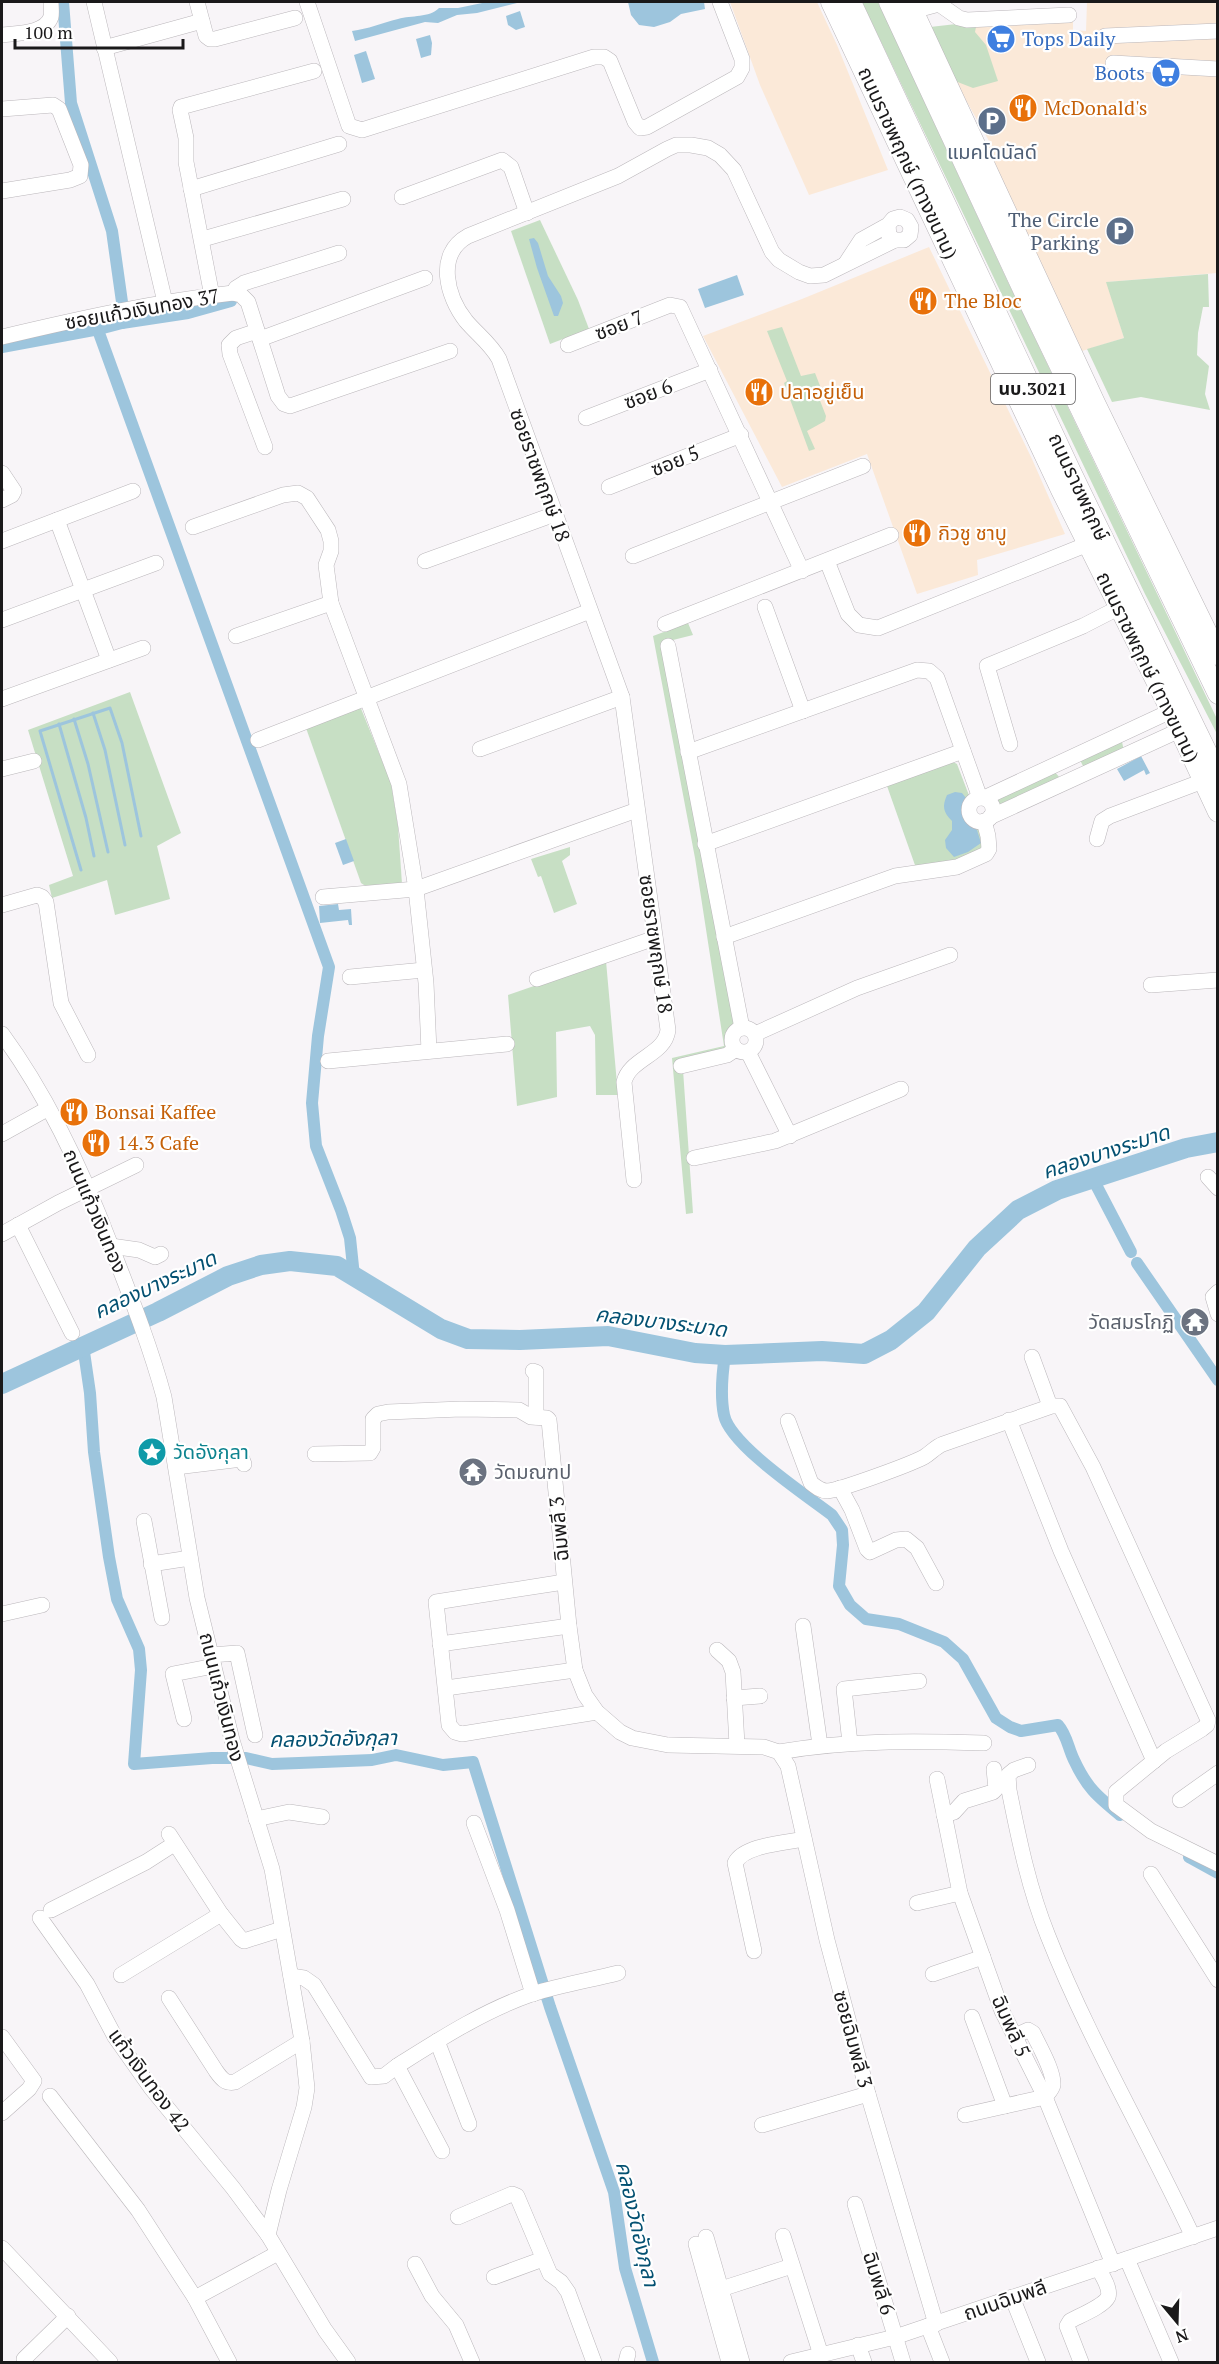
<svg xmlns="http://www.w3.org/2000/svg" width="1219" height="2364" font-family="'PT Serif','Noto Sans Thai',serif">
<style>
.commercial{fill:#fbe9d8}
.green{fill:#c7dfc4}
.water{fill:#9dc5dd}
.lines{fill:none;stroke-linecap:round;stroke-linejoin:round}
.stream{stroke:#9dc5dd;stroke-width:3}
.canal{stroke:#9dc5dd;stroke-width:12}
.river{stroke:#9dc5dd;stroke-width:20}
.minor-casing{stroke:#bbb7bb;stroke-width:16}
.major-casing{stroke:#bbb7bb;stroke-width:21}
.minor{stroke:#fff;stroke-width:15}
.major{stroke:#fff;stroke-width:20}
.labels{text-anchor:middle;stroke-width:4.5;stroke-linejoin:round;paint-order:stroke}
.shield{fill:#fff;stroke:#5f5e5f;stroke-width:1.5}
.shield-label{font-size:18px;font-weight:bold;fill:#1a191a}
.shop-label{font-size:20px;fill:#366cbe;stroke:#fff;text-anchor:start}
.food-label{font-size:20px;fill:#c56008;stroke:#fff;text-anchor:start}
.service-label{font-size:20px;fill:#4e5e75;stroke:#fff}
.street-label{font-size:20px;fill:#1a191a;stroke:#fff}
.worship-label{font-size:20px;fill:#5b616d;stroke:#fff;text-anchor:end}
.culture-label{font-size:20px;fill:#0d838f;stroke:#fff;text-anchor:start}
.water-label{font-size:21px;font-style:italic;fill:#045172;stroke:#fff}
</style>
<rect width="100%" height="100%" fill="#f8f5f8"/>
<g class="commercial">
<polygon points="730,2 817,2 837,45 888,170 809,195 760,85"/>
<polygon points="1087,2 1217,2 1217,273 1107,282 1124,338 1082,351 985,146 989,141 955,81 974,22 1073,18 1073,30 1086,31"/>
<polygon points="929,247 1032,459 1065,534 977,560 978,575 917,594 867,454 782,487 703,336 802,299"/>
</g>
<g class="green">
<polygon points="862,2 878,2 1007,280 1217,719 1217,734 1145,594"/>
<polygon points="974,22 976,27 975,32 986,45 998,81 973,88 955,81 930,27"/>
<polygon points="540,220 578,300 589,329 550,344 511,231"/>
<polygon points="1208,274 1209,307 1203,307 1198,333 1197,355 1209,366 1205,394 1210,410 1141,397 1112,402 1087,349 1124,338 1106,282"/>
<polygon points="782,327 801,376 815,373 824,396 819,398 826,416 825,421 807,431 815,449 809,451 784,383 787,381 767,331"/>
<polygon points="688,623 693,635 661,643 737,1025 731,1032 727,1052 683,1070 693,1213 686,1214 672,1058 724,1046 695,858 653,636"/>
<polygon points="130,692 181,833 157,846 170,899 115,915 107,880 52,898 49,885 73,876 28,730"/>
<polygon points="360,706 391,783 398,826 402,884 367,887 361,883 306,728"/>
<polygon points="1119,740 1122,742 1124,751 1084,768 1079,758"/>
<polygon points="953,762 957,764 970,798 966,812 969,821 979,825 986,846 972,857 916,868 887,786"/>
<polygon points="1054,771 1060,778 998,805 994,798"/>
<polygon points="570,847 570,855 562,861 577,904 554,913 541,876 538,877 531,859"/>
<polygon points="606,961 618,1095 596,1095 595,1035 590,1026 556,1032 557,1097 517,1106 508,995"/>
</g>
<g class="water">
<path d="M487,2H521L477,13L457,15L438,23L425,22L355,41L352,31C368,29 382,23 398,19C412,15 429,18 439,8H458Z"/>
<polygon points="628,2 704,2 705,9 681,14 670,22 654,27 639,25 631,15"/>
<polygon points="520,11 525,27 516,30 508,25 506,16"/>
<polygon points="430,35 432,43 431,55 421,58 416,39"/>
<polygon points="366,51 375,79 362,83 354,55"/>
<polygon points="534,238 538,243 548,276 561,296 563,303 558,316 554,316 537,268 529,239"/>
<polygon points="737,275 744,295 705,308 698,289"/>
<polygon points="1141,756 1150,773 1146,775 1144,770 1124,781 1117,769"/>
<path d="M955,792L962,793L966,798L964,812L968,823L977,830L981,843L968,852L954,857L946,848L945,840L952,830V821C943,812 942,806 947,795Z"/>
<polygon points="346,839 354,861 343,865 335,843"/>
<polygon points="338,904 339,910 351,909 352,925 349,925 348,920 320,923 319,906"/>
</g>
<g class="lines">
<g class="stream">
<polyline points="93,713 105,750 125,845"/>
<polyline points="74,719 88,764 108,852"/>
<polyline points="59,724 86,818 94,856"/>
<polyline points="81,870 40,731 110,708 122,743 141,836"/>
</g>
<g class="canal">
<polyline points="63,2 71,103 112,231 122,302 122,323 99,329 99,333 329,967 318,1036 312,1103 316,1146 341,1210 350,1238 354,1276"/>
<polyline points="122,323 188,313 231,301"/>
<polyline points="2,347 99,329"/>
<polyline points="1093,1179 1131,1252"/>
<polyline points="1137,1263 1218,1380"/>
<polyline points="83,1345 90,1393 94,1452 109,1557 117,1599 139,1649 141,1670 134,1764 212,1758 246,1758 272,1764 299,1763 372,1760 396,1755 443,1765 473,1762 550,2007 614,2192 625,2268 653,2362"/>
<path d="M725,1355C722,1375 720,1395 724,1415C730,1445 806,1495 832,1515L842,1530L843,1545L839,1586L850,1605L866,1619L899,1624L944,1642L963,1659L996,1718L1010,1727L1021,1731L1058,1725C1067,1735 1068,1748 1074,1760C1087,1788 1097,1796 1120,1815"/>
<polyline points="1189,1857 1218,1873"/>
</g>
<polyline class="river" points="2,1384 158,1312 228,1276 261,1265 290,1261 337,1266 441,1329 468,1339 520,1340 608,1336 695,1353 725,1355 822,1351 864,1354 891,1340 926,1312 977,1248 1018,1210 1057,1190 1186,1148 1218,1142"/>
<g class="minor-casing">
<g id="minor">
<polyline points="94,2 165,302"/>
<polyline points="197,2 206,36 210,39 215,39 295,18"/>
<polyline points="307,2 349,126 362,130 594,57 604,57 610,61 635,122 640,128 647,127 737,77 742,68 742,59 720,2"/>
<polyline points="913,11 939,4 959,18 967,20 1069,15"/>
<path d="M2,35C17,33 45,34 51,17C52,13 51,6 51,2"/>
<polyline points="1105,36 1218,31"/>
<polyline points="104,48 202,21"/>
<polyline points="1113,63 1218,69"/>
<polyline points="2,109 53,105 59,109 81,165 80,176 70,180 2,191"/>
<polyline points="191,189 339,144"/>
<polyline points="402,197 502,160 511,167 527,213"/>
<polyline points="203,239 343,199"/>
<polyline points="846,263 861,240 888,225 893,219 900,217 907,220 911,227 910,235 904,240 895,240 889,236 888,225"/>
<polyline points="233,293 236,288 244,283 339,253"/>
<polyline points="212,296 186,162 186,138 180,110 181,107 314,71"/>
<polyline points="257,331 236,338 229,345 230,354 265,447"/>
<path d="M2,337C78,319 154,302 233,293L241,295L248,302L278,396L284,404L290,406L450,351"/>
<polyline points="260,339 425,278"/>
<polyline points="568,345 670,305 680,307 802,571"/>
<polyline points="586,418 710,370"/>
<polyline points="2,473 14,491 12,495 2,500"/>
<polyline points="609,487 741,435"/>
<polyline points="57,520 109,660"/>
<polyline points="193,527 283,495 298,493 307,498 328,530 331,541 331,551 326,565 331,603 399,784 416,889 426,983 429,1051"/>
<polyline points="2,541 133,491"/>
<polyline points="633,556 863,466"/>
<polyline points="425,561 555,514"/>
<polyline points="827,561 848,614 859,625 878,628 1088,544"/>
<polyline points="765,607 803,711"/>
<polyline points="2,620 156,563"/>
<polyline points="665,624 891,535"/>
<polyline points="236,636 331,603"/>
<polyline points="668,646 742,1028"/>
<polyline points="2,699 143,648"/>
<polyline points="258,740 590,611"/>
<polyline points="1010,744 987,666 1083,626 1120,607"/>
<polyline points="480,749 622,697"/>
<polyline points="688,752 917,670 929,671 937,678 980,798"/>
<polyline points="2,769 34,761"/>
<polyline points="984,798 1171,711"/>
<circle cx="981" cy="810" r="12"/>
<polyline points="990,817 1180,730"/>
<polyline points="1097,839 1102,821 1110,816 1203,781"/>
<polyline points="705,844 963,751"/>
<polyline points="323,897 416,889 637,810"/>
<polyline points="2,905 37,895 42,897 46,902 61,1003 88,1055"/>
<polyline points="724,937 895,876 957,867 986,854 989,849 988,836 984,821"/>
<polyline points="350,977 424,970"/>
<polyline points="537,979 655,938"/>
<polyline points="1151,985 1218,980"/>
<circle cx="744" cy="1040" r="12"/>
<path d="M2,1034C49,1098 83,1172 111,1246C130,1295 150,1345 164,1397L197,1598L232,1740L272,1869L302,2041L307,2088L304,2107L279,2190L268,2235L325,2330L348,2362"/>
<polyline points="755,1034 857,988 950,955"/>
<polyline points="748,1052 790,1136"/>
<polyline points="328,1061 507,1044"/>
<polyline points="681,1066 727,1055 736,1049"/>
<polyline points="2,1134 47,1109"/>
<polyline points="694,1158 775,1141 901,1089"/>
<polyline points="1208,1177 1218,1188"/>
<path d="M634,1180L624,1082C630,1058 665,1055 668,1030L622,697L499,359C491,344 477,334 466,321C447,297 435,254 468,236L618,176L667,149L676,145H691L708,148L720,155L734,170L772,252L779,260L799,272L810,276L824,275L895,240"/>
<polyline points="18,1225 72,1333"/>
<polyline points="2,1234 58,1203 136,1165"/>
<polyline points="111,1246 139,1250 155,1257 161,1254"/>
<polyline points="1218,1292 1213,1297 1218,1314"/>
<polyline points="1032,1357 1050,1406"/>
<polyline points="533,1371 536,1372 536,1417"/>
<polyline points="1009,1420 1061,1551 1154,1761"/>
<path d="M788,1421L811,1483C816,1487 821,1491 827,1491C841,1490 911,1464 924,1457C931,1453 935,1447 943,1444L1052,1406H1060L1093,1467L1208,1720L1207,1725L1202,1729L1166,1751L1116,1792V1805L1151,1831L1218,1864"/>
<polyline points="315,1454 370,1453 373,1448 373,1419 378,1414 388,1412 461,1409 519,1410 531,1417 547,1418 549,1420 569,1626 575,1670 585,1695 597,1712 620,1732 632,1738 668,1745 764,1747 779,1752 788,1766 827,1940 868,2094 936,2324"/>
<polyline points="176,1467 242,1459 244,1464"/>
<polyline points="840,1488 852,1510 867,1549 870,1552 896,1540 906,1539 917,1548 936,1583"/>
<polyline points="144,1521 162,1618"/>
<polyline points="151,1564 190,1558"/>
<polyline points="564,1582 436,1602 449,1725 455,1732 462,1734 597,1712"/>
<polyline points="2,1614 42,1605"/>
<polyline points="803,1626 820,1745"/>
<polyline points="440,1644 569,1626"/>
<polyline points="717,1650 729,1661 733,1672 737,1745"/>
<polyline points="211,1655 237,1653 255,1735"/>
<polyline points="446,1688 575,1670"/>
<polyline points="734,1698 760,1696"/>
<polyline points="184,1719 173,1674 214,1666"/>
<polyline points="850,1743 844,1689 919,1681"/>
<path d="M779,1752C847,1740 915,1741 984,1743"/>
<path d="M1028,1765L1014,1770L1008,1775L1009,1790C1019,1840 1029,1889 1048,1936C1089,2040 1146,2136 1193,2237"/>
<polyline points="937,1779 960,1893 1002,2011 1045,2097 1113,2264"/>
<polyline points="1180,1800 1218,1773"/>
<polyline points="944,1815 954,1812 964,1801 993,1792 996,1789 994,1769"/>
<polyline points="256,1819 289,1812 322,1817"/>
<polyline points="474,1823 507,1910 533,1994"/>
<polyline points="169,1834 221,1914 241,1939 244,1941 282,1929"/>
<polyline points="1151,1874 1218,1980"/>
<polyline points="917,1903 960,1893"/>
<polyline points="51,1910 146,1862 174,1844"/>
<polyline points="40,1918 87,1984 115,2037 151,2088 233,2188 268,2235"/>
<path d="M754,1951L735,1863C744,1845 785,1843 804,1839"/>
<polyline points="933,1974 983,1957"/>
<polyline points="121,1975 221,1914"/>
<polyline points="291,1976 304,1978 314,1985 371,2077 384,2076 397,2066 442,2151"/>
<path d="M169,1998L216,2071C221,2078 225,2084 235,2082L302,2041"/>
<polyline points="972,2017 1005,2106"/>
<polyline points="2,2037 34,2081 29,2089 2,2113"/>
<polyline points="437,2041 469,2124"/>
<path d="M397,2066C440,2039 483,2011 532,1994C560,1985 590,1980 618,1973"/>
<polyline points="50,2096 138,2210 195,2298 229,2362"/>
<path d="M965,2115L1045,2097C1048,2093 1052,2090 1053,2085C1054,2071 1039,2046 1033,2033L1028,2030L1015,2036"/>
<polyline points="762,2125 868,2094"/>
<polyline points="855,2204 903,2362"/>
<polyline points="458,2217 512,2194 517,2196 550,2274 561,2282 568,2292 594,2362"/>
<polyline points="783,2236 821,2355"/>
<polyline points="706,2237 742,2362"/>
<polyline points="696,2244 729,2362"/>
<polyline points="2,2248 110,2362"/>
<polyline points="1127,2259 1171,2362"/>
<polyline points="415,2264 432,2296 456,2325 472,2362"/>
<polyline points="494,2277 543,2259"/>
<polyline points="721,2289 792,2266"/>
<polyline points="1012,2297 1038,2362"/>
<polyline points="195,2298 278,2253"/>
<polyline points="928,2326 942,2362"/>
<polyline points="858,2345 864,2362"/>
<polyline points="24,2359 68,2316"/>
<polyline points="626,2362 628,2354"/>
<polyline points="791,2362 895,2337 1218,2228"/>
<path d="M1081,2362L1067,2326L1070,2321C1079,2316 1104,2306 1108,2297C1111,2289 1102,2275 1098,2268"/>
</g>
</g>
<g class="major-casing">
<g id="major">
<polyline points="831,2 1061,490 1171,711 1218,812"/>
<polyline points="851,2 1072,474 1218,775"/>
<polyline points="889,2 1025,294 1218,694"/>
<polyline points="909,2 1095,403 1218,655"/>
</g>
</g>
<use href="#minor" class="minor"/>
<use href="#major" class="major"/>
</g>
<defs>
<g id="supermarket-disc" transform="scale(1.5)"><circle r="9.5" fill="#3f7fe0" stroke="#fff"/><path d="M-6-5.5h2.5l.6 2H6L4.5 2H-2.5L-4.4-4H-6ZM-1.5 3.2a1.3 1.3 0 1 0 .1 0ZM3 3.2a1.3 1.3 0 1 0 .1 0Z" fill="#fff"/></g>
<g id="restaurant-disc" transform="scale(1.5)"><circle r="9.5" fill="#e8710a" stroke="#fff"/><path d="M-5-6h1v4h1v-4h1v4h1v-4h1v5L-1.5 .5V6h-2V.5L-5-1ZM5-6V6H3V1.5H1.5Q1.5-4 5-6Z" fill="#fff"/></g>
<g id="parking-disc" transform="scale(1.5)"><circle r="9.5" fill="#5c6f8a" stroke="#fff"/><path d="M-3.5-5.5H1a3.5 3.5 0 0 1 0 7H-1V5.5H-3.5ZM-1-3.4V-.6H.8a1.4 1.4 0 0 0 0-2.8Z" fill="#fff"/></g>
<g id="temple-disc" transform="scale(1.5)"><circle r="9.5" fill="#6b7280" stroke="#fff"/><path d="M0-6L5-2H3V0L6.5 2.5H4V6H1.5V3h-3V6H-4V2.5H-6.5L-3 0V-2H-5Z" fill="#fff"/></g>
<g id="sight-disc" transform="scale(1.5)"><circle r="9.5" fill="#0f9aa8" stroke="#fff"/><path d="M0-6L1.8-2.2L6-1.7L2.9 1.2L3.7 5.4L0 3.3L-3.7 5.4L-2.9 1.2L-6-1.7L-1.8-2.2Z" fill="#fff"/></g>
</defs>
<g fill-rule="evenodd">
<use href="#supermarket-disc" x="1001" y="39"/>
<use href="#supermarket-disc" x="1166" y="73"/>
<use href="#restaurant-disc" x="1023" y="108"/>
<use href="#parking-disc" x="992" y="121"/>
<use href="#parking-disc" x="1120" y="231"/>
<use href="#restaurant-disc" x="923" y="301"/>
<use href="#restaurant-disc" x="759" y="392"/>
<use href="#restaurant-disc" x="917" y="533"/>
<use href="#restaurant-disc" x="74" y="1112"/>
<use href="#restaurant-disc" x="96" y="1143"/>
<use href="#temple-disc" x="1195" y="1322"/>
<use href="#sight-disc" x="152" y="1452"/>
<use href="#temple-disc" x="473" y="1472"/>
</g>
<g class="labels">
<rect class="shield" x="991" y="374" width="84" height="30" rx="4.5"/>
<g class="shield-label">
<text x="1033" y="395">นบ.3021</text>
</g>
<g class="shop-label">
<text x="1022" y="46">Tops Daily</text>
<text x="1145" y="80" text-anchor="end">Boots</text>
</g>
<g class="food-label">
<text x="1044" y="115">McDonald's</text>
<text x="944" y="308">The Bloc</text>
<text x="780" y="399">ปลาอยู่เย็น</text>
<text x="938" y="540">กิวชู ชาบู</text>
<text x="95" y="1119">Bonsai Kaffee</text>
<text x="117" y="1150">14.3 Cafe</text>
</g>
<g class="service-label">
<text x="992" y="159">แมคโดนัลด์</text>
<text x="1099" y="227" text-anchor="end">The Circle<tspan x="1099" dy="23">Parking</tspan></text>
</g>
<g class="street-label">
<text transform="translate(908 163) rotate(65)" y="7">ถนนราชพฤกษ์ (ทางขนาน)</text>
<text transform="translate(142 309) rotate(-10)" y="7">ซอยแก้วเงินทอง 37</text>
<text transform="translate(619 325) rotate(-21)" y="7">ซอย 7</text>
<text transform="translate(648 394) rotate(-21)" y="7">ซอย 6</text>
<text transform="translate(675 461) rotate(-22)" y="7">ซอย 5</text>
<text transform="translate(540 475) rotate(70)" y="7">ซอยราชพฤกษ์ 18</text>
<text transform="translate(1079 487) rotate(65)" y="7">ถนนราชพฤกษ์</text>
<text transform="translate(1148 667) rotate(64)" y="7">ถนนราชพฤกษ์ (ทางขนาน)</text>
<text transform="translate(656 944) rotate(82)" y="7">ซอยราชพฤกษ์ 18</text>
<text transform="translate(95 1211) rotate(67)" y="7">ถนนแก้วเงินทอง</text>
<text transform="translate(559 1529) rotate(-95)" y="7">ฉิมพลี 3</text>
<text transform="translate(222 1697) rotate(76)" y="7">ถนนแก้วเงินทอง</text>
<text transform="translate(1011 2026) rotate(66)" y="7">ฉิมพลี 5</text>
<text transform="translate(853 2039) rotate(75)" y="7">ซอยฉิมพลี 3</text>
<text transform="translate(149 2080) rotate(54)" y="7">แก้วเงินทอง 42</text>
<text transform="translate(879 2283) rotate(73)" y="7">ฉิมพลี 6</text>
<text transform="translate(1005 2300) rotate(-19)" y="7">ถนนฉิมพลี</text>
</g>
<g class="worship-label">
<text x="1174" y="1329">วัดสมรโกฏิ</text>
<text x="494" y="1479" text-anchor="start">วัดมณฑป</text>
</g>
<g class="culture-label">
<text x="173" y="1459">วัดอังกุลา</text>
</g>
<g class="water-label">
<text transform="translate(1106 1152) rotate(-18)" y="7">คลองบางระมาด</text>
<text transform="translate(155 1285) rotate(-25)" y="7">คลองบางระมาด</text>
<text transform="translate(661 1322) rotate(7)" y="7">คลองบางระมาด</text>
<text transform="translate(333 1739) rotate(-1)" y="7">คลองวัดอังกุลา</text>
<text transform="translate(637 2224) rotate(77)" y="7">คลองวัดอังกุลา</text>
</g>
</g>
<rect width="1219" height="2364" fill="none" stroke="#1a191a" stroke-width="6"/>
<g transform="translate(1177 2322) rotate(161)" stroke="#ffffff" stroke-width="4.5" paint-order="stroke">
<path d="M0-4.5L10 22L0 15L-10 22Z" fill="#1a191a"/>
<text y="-9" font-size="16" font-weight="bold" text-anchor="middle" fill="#1a191a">N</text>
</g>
<path d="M15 39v9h168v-9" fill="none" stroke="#1a191a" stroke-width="3"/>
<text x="24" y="39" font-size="18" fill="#1a191a" stroke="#ffffff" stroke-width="4.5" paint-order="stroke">100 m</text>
</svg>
